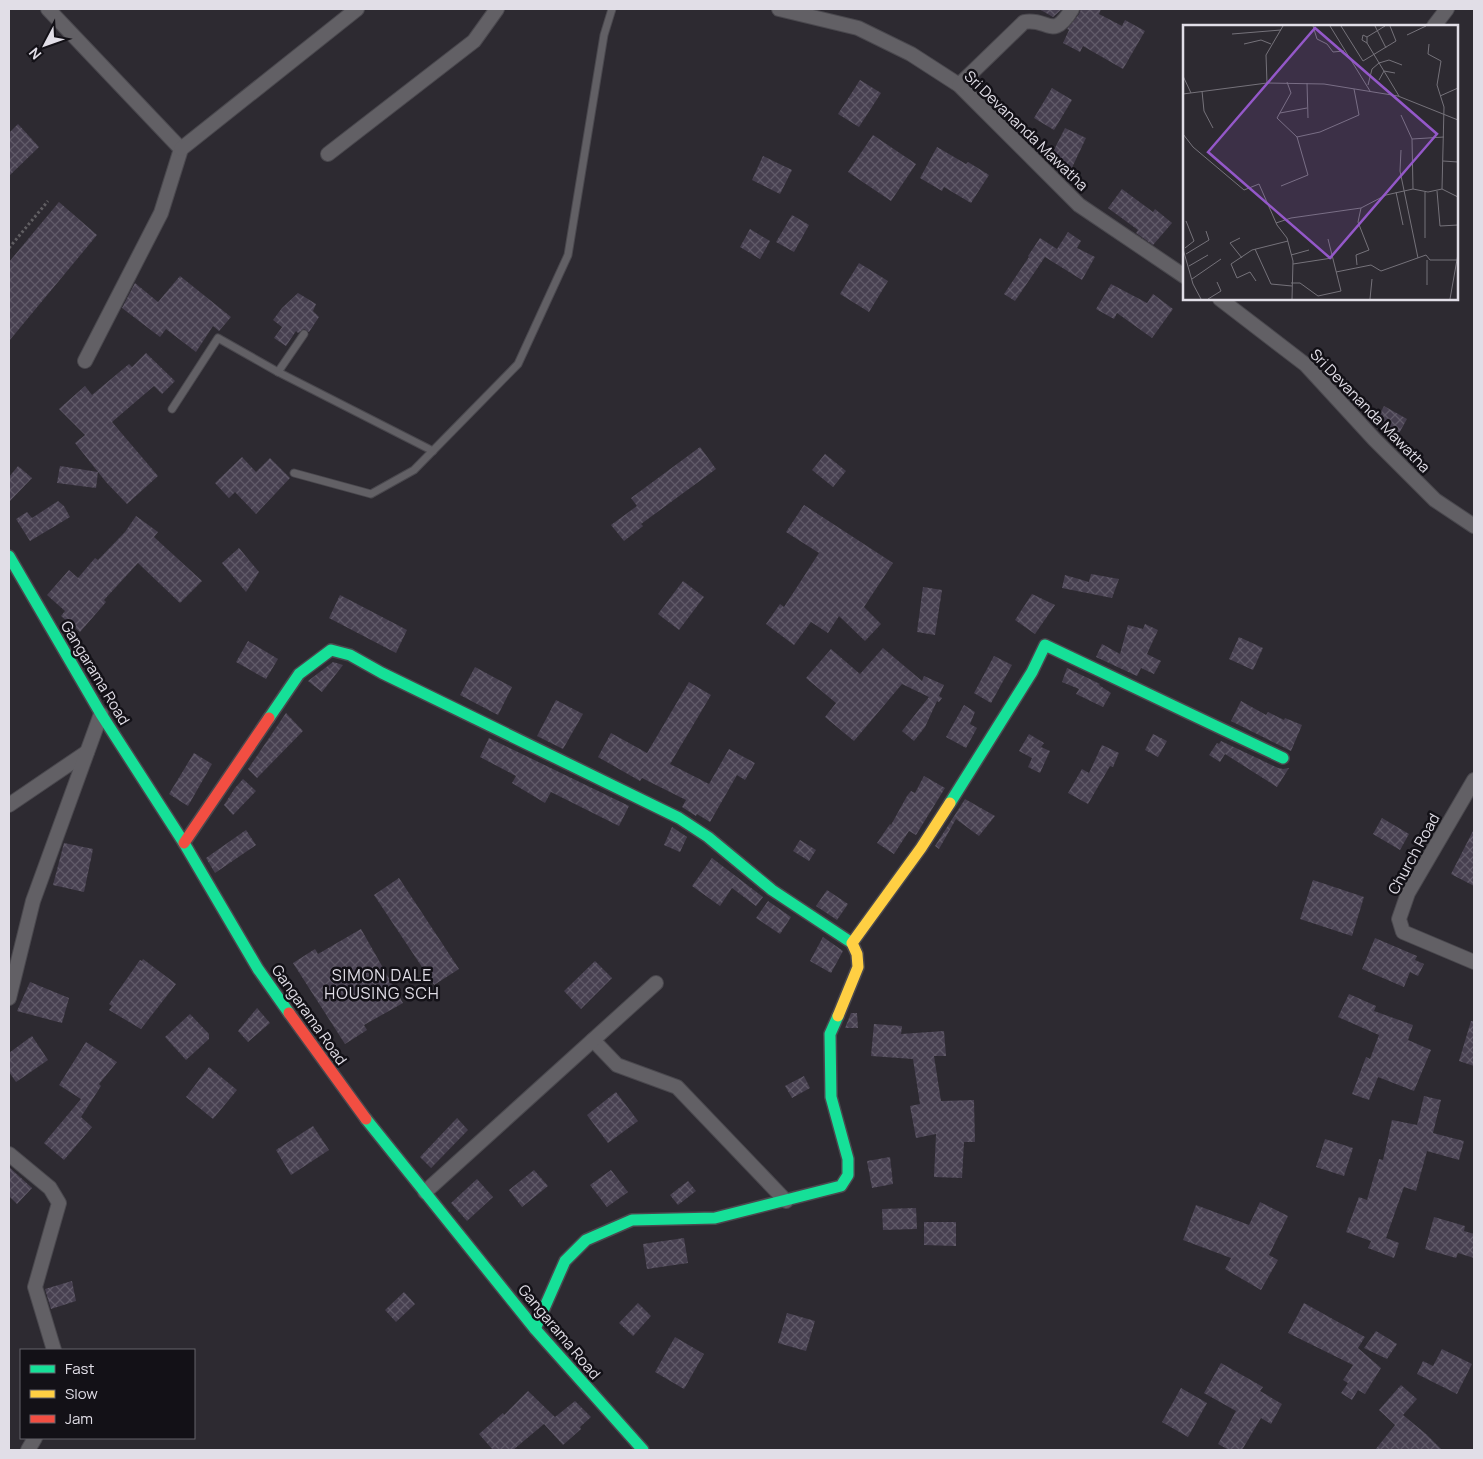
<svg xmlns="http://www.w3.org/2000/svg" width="1483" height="1459" font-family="Manrope,sans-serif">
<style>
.building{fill:url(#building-cross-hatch)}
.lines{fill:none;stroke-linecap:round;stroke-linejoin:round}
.lane-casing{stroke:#4a484e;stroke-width:9}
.street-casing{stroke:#4a484e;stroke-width:16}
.fast-casing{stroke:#4a484e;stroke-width:14}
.slow-casing{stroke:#4a484e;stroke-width:14}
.jam-casing{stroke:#4a484e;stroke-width:14}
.path{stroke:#605e62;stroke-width:3;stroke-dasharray:2.5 2.5;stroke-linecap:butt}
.lane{stroke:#626065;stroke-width:7}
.street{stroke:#626065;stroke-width:14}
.fast{stroke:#16e098;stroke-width:11}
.slow{stroke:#ffcf43;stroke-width:11}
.jam{stroke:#f24e42;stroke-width:11}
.labels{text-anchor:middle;stroke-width:5;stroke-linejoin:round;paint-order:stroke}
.street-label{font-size:15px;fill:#e1dee7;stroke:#131117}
.neighbourhood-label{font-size:16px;letter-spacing:1px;fill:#e1dee7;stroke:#131117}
.inset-road{fill:none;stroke:#75727a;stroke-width:1}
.view{fill:#9458c9;fill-opacity:0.15;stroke:#9458c9;stroke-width:2.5}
.inset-edge{fill:none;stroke:#e1dee7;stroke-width:2.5}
</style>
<defs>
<pattern id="building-cross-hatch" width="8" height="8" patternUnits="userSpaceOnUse" patternTransform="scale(1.25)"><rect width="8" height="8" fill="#474050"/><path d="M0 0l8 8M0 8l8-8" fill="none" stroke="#615b69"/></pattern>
</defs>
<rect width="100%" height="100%" fill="#2d2a31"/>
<g class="building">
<polygon points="1039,9 1062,9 1053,17"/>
<polygon points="1081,9 1101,9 1099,14 1122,26 1125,20 1145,31 1123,69 1083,46 1080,52 1063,43 1069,30 1067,29 1079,14"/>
<polygon points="860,80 881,93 859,127 838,114"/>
<polygon points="1052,88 1072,100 1054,130 1034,118"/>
<polygon points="18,124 39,147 9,176 9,133"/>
<polygon points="1065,128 1086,138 1068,176 1056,170 1048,162"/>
<polygon points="873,135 916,164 891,201 848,172"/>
<polygon points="937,147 966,164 968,162 989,175 971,203 944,187 942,191 920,178"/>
<polygon points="763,156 792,170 780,194 752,180"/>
<polygon points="1122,189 1153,212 1155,209 1172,223 1153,245 1136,233 1138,230 1108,208"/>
<polygon points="59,202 97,235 9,341 9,262"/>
<polygon points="792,215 809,225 794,252 776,242"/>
<polygon points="750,229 770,241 760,259 740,247"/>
<polygon points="1068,232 1081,241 1077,248 1095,257 1082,280 1045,257 1015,301 1004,294 1029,257 1028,256 1040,238 1057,249"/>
<polygon points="859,263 888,281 869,312 840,294"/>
<polygon points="180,276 231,317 219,331 213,326 196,352 166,329 160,337 122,308 135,283 158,302"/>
<polygon points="1111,284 1147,303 1153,294 1173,309 1152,338 1117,313 1114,319 1096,309"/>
<polygon points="298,293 316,304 313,311 319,317 309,332 304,329 298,333 296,331 286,346 274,338 282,327 273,320 282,308"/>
<polygon points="146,353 175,381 162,394 154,386 112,422 158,476 127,504 106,482 75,443 85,435 59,409 85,386 92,395 129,364 132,367"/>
<polygon points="1384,406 1407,419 1398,435 1375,423"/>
<polygon points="700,447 716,469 641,524 643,526 624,541 611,525 637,506 631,498"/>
<polygon points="825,454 846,471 833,487 812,470"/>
<polygon points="242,457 256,472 270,458 290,478 256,514 235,492 229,498 215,483"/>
<polygon points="18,466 32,478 9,502 9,477"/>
<polygon points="60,466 98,472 96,488 57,483"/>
<polygon points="58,501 64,506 70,517 30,541 16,519 27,512 32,518"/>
<polygon points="804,505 893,563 864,607 881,624 865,641 839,616 828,633 811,622 794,645 766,624 780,604 784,607 819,553 786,532"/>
<polygon points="136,516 158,532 154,537 202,581 180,603 138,563 104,600 106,602 80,632 61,616 65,611 47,595 69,570 78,578 95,558 98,560 125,532"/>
<polygon points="239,548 259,572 246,592 222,563"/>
<polygon points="1091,574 1119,579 1112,598 1062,588 1065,575 1089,582"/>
<polygon points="683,581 704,597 679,630 658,614"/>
<polygon points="923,587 942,590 935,635 917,632"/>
<polygon points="1032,594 1055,605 1035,634 1015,620"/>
<polygon points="340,595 407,630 396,653 329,618"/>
<polygon points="1145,624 1158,630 1147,654 1161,661 1154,674 1141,668 1137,676 1096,657 1102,644 1120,654 1128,625 1143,629"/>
<polygon points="1239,637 1263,648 1253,670 1229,659"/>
<polygon points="248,641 278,659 266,679 236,662"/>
<polygon points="883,648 922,681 924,676 944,685 939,696 942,698 939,702 937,701 925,727 914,741 902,731 929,697 902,684 854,741 825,717 836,703 806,678 831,649 860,674"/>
<polygon points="994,656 1012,665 991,703 974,693"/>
<polygon points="333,662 343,665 322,692 308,681"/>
<polygon points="475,667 512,687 498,715 460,695"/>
<polygon points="1067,668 1100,684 1099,685 1111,693 1103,707 1076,694 1079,689 1062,682"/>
<polygon points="689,682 711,695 670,764 709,784 729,749 755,763 745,780 737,775 710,822 697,814 696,816 682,807 686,800 642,778 640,781 598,757 611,733 647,753"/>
<polygon points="556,700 583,714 563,749 537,736"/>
<polygon points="1241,701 1266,715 1268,712 1284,720 1285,718 1302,725 1291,751 1231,721"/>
<polygon points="964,705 975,712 970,724 977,728 966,748 946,737"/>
<polygon points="286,713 303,731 257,778 248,769"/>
<polygon points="1029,734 1044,743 1041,747 1050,751 1040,773 1028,767 1032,758 1019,751"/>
<polygon points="1153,734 1167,741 1158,757 1145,750"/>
<polygon points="489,738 629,806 619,826 551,792 545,803 512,783 516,776 480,757"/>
<polygon points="1221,741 1278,768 1283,769 1289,768 1277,787 1225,754 1220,762 1209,755 1217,743 1219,744"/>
<polygon points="1102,745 1119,753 1113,767 1110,766 1088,804 1068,793 1082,769 1089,773"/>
<polygon points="194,753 212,764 188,806 169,794"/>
<polygon points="924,776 945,788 916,835 909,831 894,854 877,843 890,824 891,825 907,796 911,791 915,793"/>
<polygon points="243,779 256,791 233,815 224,805 235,788"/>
<polygon points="965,799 995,816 979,836 956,819 939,849 935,846"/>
<polygon points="1382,818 1409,834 1400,850 1373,834"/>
<polygon points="672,827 687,837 680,852 664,845"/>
<polygon points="1474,829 1474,886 1451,874"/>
<polygon points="246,830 256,845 215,873 206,858"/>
<polygon points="800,840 816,850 809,861 793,851"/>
<polygon points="64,843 93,849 84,892 53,885"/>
<polygon points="712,858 763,897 756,906 732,888 720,906 692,886"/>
<polygon points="399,878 459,969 434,985 374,895"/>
<polygon points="1313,880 1364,897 1352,936 1300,919"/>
<polygon points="827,890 848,904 837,920 816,906"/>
<polygon points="768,901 791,917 780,934 756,918"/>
<polygon points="361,929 403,1003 364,1025 367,1030 345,1044 293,963 315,949 318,954"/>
<polygon points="823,937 843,951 831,973 810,961"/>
<polygon points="1375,938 1417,956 1415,960 1424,964 1418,976 1410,972 1404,987 1362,969"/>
<polygon points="143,959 176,984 141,1029 109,1010 112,1006 109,1004 140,960 142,961"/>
<polygon points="595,961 612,978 581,1009 564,991"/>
<polygon points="30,982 69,998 62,1023 17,1011"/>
<polygon points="1349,994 1376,1006 1374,1011 1413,1025 1408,1040 1431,1050 1414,1091 1378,1077 1369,1100 1352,1094 1366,1057 1370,1059 1379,1035 1338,1017"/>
<polygon points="257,1008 270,1023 248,1042 238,1031"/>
<polygon points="851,1013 857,1013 858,1028 845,1028"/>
<polygon points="190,1014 209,1034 209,1039 186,1060 165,1037"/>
<polygon points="1471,1021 1474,1021 1474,1066 1459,1061"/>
<polygon points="874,1024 902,1026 901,1034 944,1031 946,1056 934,1056 941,1101 974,1100 975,1142 964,1142 962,1178 934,1177 936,1134 916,1138 910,1106 920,1104 913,1059 871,1056"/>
<polygon points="32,1036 48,1060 16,1082 9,1072 9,1053"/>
<polygon points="86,1042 117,1062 99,1084 101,1086 81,1117 92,1127 64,1160 44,1143 81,1099 59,1085"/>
<polygon points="209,1067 237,1090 213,1119 186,1097"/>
<polygon points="804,1076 810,1088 792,1098 785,1086"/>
<polygon points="616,1092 638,1121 608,1143 587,1115"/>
<polygon points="1424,1096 1441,1100 1433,1133 1464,1141 1459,1160 1427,1151 1416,1191 1404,1187 1386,1238 1399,1243 1394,1258 1368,1248 1371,1241 1346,1232 1359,1197 1367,1200 1379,1159 1383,1160 1392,1120 1417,1125"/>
<polygon points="457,1118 468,1130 431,1168 420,1157"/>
<polygon points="313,1126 329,1150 291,1175 276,1150"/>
<polygon points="1325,1139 1353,1148 1344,1176 1316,1167"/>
<polygon points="890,1157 893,1184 872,1188 867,1161"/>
<polygon points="9,1167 32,1188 17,1204 9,1196"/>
<polygon points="534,1170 548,1186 522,1207 509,1190"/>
<polygon points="611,1170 628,1192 607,1207 590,1185"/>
<polygon points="477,1179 493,1197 467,1221 451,1203"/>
<polygon points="688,1181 696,1191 678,1205 670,1195"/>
<polygon points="1260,1202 1288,1216 1269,1255 1278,1260 1261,1290 1225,1269 1231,1258 1183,1240 1196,1205 1249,1225"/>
<polygon points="916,1208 917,1229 883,1230 882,1209"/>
<polygon points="1434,1217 1465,1226 1464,1231 1474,1234 1474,1258 1458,1253 1456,1258 1425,1249"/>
<polygon points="924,1222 956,1222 956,1246 924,1245"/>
<polygon points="684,1238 688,1263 647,1269 643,1244"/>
<polygon points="72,1281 76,1301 51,1309 45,1289"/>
<polygon points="404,1292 415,1304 396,1322 385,1310"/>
<polygon points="638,1303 651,1316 633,1336 619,1323"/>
<polygon points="1304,1303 1365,1337 1358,1348 1381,1368 1365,1394 1358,1390 1352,1400 1341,1393 1348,1383 1343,1380 1353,1365 1288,1333"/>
<polygon points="787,1313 815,1321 806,1351 778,1343"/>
<polygon points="1376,1331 1397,1344 1387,1359 1364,1348"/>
<polygon points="675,1337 704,1354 684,1389 655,1372"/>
<polygon points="1442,1349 1472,1364 1457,1394 1417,1374 1423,1361 1433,1366"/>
<polygon points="1221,1363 1263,1387 1260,1391 1282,1404 1271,1424 1261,1418 1242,1450 1229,1450 1218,1444 1236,1411 1204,1393"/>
<polygon points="1401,1385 1417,1399 1403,1415 1426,1434 1442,1450 1375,1450 1395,1425 1379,1410"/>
<polygon points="1181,1388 1207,1403 1188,1437 1162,1422"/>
<polygon points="528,1391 555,1417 575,1401 591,1417 580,1427 581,1429 563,1445 544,1424 513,1450 493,1450 479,1434 503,1413 504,1415"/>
</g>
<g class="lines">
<g class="lane-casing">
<g id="lane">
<polyline points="304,334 278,372 433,451"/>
<polyline points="172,409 218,338 278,372"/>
<polyline points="294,473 371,494 414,470 518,364 568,255 604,35 612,9"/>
</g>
</g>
<g class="street-casing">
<g id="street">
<polyline points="48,9 181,149 161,213 85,361"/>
<polyline points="779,9 858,28 911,54 959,85 1079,205 1184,276"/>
<polyline points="1434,26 1447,9"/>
<path d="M959,85L1024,22C1048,17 1052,42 1072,9"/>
<polyline points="181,149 357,9"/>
<polyline points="328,154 474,41 497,9"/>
<polyline points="1220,299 1306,365 1374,439 1435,500 1474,526"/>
<polyline points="1474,780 1408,893 1399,919 1403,932 1474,962"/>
<polyline points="9,805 87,752"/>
<polyline points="9,998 33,901 101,714"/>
<polyline points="593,1040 617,1065 677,1087 786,1201"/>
<polyline points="9,1154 50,1188 59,1203 35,1287 54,1350"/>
<polyline points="425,1192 656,983"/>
<polyline points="28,1450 35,1438"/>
</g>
</g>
<g class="fast-casing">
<g id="fast">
<polyline points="9,556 101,714 184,843 258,969 289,1013"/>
<polyline points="269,718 299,674 331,650 350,655 382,673 679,818 708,837 772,890 852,943"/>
<polyline points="950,803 1032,672 1045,645 1283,758"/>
<polyline points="366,1119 535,1329 643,1450"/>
<polyline points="535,1329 565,1261 586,1240 632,1220 715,1218 841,1186 848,1175 848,1159 831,1097 830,1034 838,1016"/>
</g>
</g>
<g class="slow-casing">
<polyline id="slow" points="838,1016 858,967 857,954 852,943 921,848 950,803"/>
</g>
<g class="jam-casing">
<g id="jam">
<polyline points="184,843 269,718"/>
<polyline points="289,1013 366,1119"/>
</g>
</g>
<polyline class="path" points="9,248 48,201"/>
<use href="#lane" class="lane"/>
<use href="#street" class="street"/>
<use href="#fast" class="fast"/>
<use href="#slow" class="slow"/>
<use href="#jam" class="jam"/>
</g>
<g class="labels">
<g class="street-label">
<text transform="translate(1026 131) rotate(44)" y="5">Sri Devananda Mawatha</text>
<text transform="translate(1370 411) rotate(46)" y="5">Sri Devananda Mawatha</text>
<text transform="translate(95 673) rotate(59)" y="5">Gangarama Road</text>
<text transform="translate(1414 854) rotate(-61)" y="5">Church Road</text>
<text transform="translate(309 1015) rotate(55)" y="5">Gangarama Road</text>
<text transform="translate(559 1332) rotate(50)" y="5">Gangarama Road</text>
</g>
<g class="neighbourhood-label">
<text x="382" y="981">SIMON DALE<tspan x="382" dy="18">HOUSING SCH</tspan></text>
</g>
</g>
<g transform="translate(1183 25)">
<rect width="275" height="275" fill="#2d2a31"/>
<path class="inset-road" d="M130,1L134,14L144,19L150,27L161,26M147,1L187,66M158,1L180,36L213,16L207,1M192,1L203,23M49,9L98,5M224,10L243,1M184,12L202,1M184,18L179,15L180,10L184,12V18L216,71M61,19L78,15L88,19M246,19L245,29L258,36L254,60L261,82L259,164M0,51L8,68M196,55L201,46L212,48M84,58L83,30L100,1M124,58L125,93M185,60L189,44L196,38L206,35L219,40M19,66L21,86L30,103M0,69L84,58L141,59L215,71L275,95M257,71L275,63M97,88L124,83M218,90L229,114L261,112M0,109L10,122L61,165L76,159L94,200L104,213L110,236L109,274M114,112L137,107L176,90L171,64M229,114L230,164M218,125L217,146L235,233M260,136L275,137M98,161L125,150L114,112L94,93L108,68L104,57M254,166L257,201L275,200M213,167L220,200M93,198L108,193L178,183L203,170L230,164L245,167L259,164L275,172M57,213L47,218L59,233M242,213V167M2,223L11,216L3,196M0,224L10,259L18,274M72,224L88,259L109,261M3,229L26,215L23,206M108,230L126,225M110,239L149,233M174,240L173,230L186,225L175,197L178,183M6,241L25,230M153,247L188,240L198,246L243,230L247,235H274M9,254L38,234M73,256L67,247L54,253L48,239L69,225L105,216M108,258H117L135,271L158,266L145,214M244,260V235M25,274L38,266L34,257M187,274L189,254M267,274L275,229"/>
<path class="view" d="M132,3L254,109L147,233L25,127Z"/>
<rect width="275" height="275" class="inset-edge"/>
</g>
<rect width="1483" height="1459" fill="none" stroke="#e1dee7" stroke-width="20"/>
<rect x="20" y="1349" width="175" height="90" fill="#131117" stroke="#65636a"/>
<rect x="30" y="1365" width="25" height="8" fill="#16e098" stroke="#65636a"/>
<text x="65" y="1374" font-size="15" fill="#e1dee7">Fast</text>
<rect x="30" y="1390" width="25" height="8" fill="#ffcf43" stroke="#65636a"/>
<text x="65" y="1399" font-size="15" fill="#e1dee7">Slow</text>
<rect x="30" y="1415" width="25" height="8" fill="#f24e42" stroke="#65636a"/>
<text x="65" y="1424" font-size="15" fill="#e1dee7">Jam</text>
<g transform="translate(45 45) rotate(229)" stroke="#131117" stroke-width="4" paint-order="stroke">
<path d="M0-4L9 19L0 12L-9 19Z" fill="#e1dee7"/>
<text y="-8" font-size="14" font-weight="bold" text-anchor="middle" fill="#e1dee7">N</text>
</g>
</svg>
